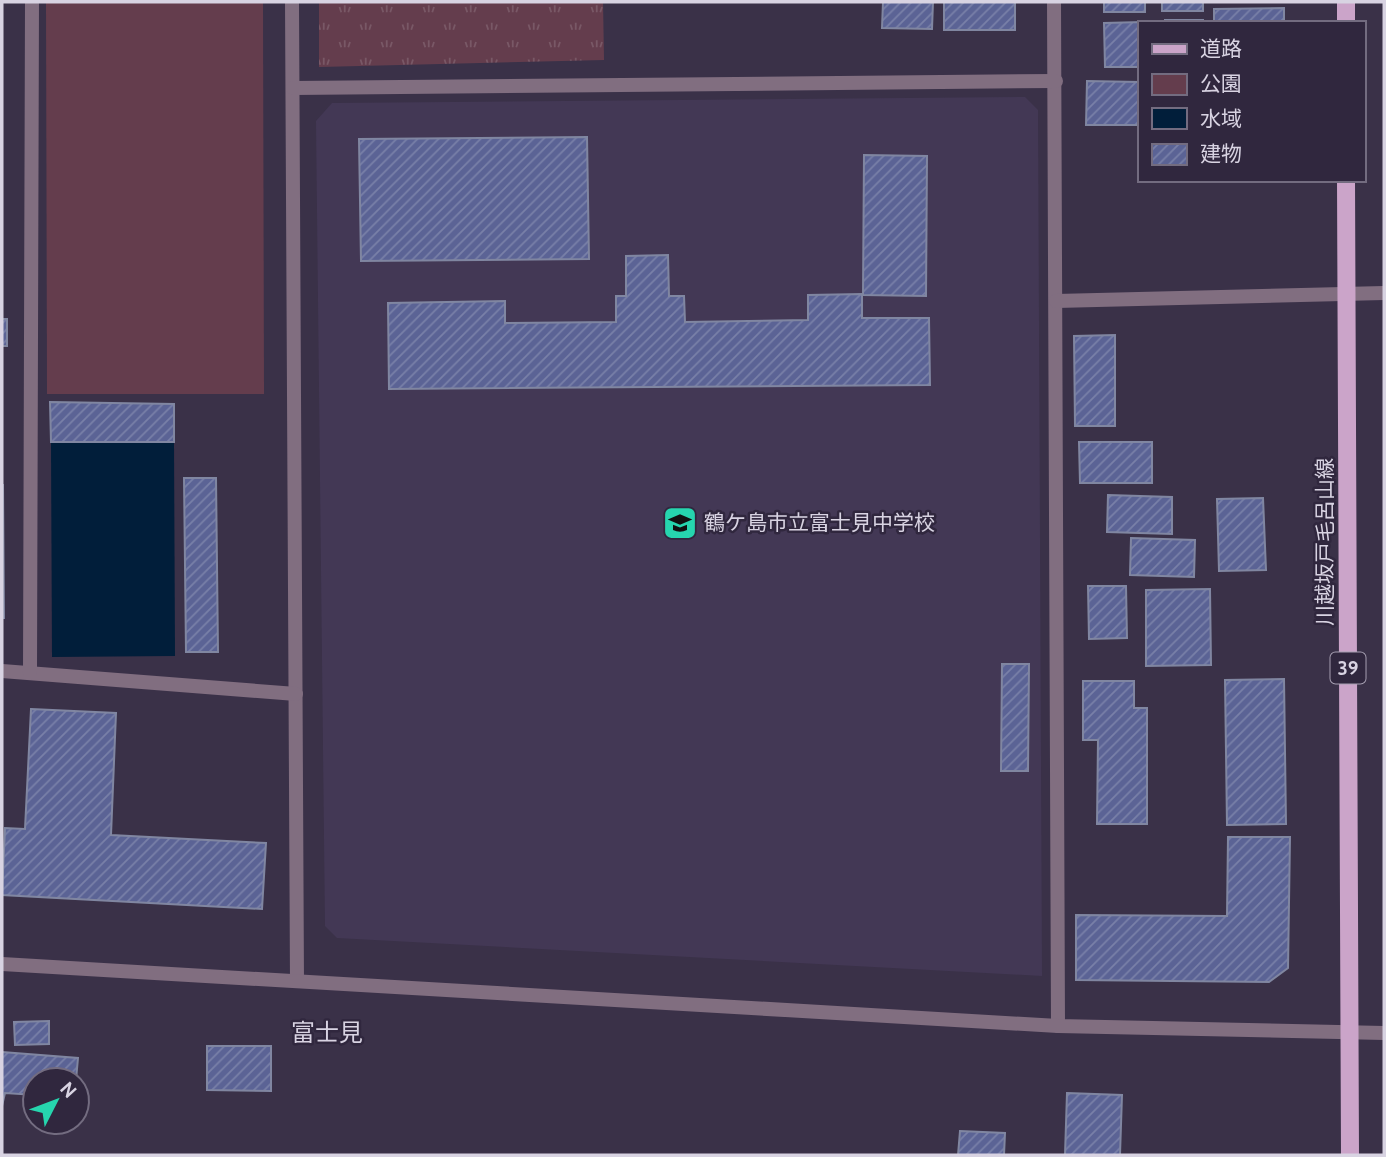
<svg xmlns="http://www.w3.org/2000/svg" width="1386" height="1157" font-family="Cabin,'Noto Sans JP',sans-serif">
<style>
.built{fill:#433855}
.grass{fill:url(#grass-tufts)}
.green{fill:#643d4d}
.water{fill:#011e3a}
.building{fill:url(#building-hatch);stroke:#8086a1;stroke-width:2}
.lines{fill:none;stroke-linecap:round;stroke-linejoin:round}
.minor{stroke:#816e80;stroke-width:14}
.tertiary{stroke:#816e80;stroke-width:14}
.primary{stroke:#cba4c9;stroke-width:18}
.labels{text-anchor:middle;stroke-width:5;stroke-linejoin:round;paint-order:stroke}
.shield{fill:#30273e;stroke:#a69fb1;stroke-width:2}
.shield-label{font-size:19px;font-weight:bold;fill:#d8d3e2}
.poi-label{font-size:21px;fill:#d8d3e2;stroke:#30273e;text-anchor:start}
.street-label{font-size:21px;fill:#d8d3e2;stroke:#30273e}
.quarter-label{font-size:24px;fill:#d8d3e2;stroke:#30273e}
</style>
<defs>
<pattern id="grass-tufts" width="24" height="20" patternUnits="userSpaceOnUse" patternTransform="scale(1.75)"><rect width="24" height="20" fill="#643d4d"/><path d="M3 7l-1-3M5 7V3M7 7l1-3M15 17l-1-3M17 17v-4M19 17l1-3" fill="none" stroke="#795866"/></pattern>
<pattern id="building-hatch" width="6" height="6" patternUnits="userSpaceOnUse" patternTransform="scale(1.75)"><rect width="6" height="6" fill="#5b6395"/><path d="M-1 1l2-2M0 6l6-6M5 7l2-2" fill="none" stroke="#7980a8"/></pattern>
</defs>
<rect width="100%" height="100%" fill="#3a3148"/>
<polygon class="built" points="1025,97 1038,110 1042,976 337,938 325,926 316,121 332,103"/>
<polygon class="grass" points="319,2 603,2 604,60 319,67"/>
<polygon class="green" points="46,2 263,2 264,394 47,394"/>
<polygon class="water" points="51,442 174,442 175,656 52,657"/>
<g class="building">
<polygon points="883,2 933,2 932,29 882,28"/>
<rect x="944" y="2" width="71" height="28"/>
<rect x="1104" y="2" width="41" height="10"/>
<rect x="1162" y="2" width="41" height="9"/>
<polygon points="1284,8 1284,23 1214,23 1214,9"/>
<rect x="1165" y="20" width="38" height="3"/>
<polygon points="1143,22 1139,23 1139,67 1105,67 1104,23"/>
<polygon points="1087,81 1139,82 1139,125 1086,125"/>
<polygon points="587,137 589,259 361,261 359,139"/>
<polygon points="864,155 927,156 926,296 863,295"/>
<polygon points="668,255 669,296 684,296 685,322 808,320 808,295 862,294 862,318 929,318 930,385 389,389 388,303 505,301 505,323 616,322 616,296 626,296 626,256"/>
<rect x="2" y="319" width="5" height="27"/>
<polygon points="1115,335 1115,426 1075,426 1074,336"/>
<polygon points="50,402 174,404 174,442 51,442"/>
<polygon points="1079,442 1152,442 1152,483 1080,483"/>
<polygon points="184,478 216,478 218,652 186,652"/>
<polygon points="2,485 3,485 4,618 2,618"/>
<polygon points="1108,495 1172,497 1172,534 1107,532"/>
<polygon points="1263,498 1266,570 1219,571 1217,499"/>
<polygon points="1131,538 1195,540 1194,577 1130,575"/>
<polygon points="1088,586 1126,586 1127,638 1089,639"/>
<polygon points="1210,589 1211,665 1146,666 1146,590"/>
<polygon points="1002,664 1029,664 1028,771 1001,771"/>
<polygon points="1284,679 1286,824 1227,825 1225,680"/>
<polygon points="1083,681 1134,681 1134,708 1147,708 1147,824 1097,824 1098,740 1083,740"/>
<polygon points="31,709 116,713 111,835 266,843 262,909 2,895 5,828 25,829"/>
<polygon points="1228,837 1290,837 1288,968 1269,982 1076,980 1076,915 1227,916"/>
<polygon points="49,1021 49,1044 15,1045 14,1022"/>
<polygon points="207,1046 271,1046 271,1091 207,1090"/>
<polygon points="2,1052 78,1058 76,1080 35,1080 35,1095 5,1093 2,1106"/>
<polygon points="1067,1093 1122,1095 1120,1155 1065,1155"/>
<polygon points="960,1131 1005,1133 1004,1155 958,1155"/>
</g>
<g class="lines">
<g class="minor">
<polyline points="292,2 297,981"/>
<polyline points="1054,2 1058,1026"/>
<polyline points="293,88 1056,81"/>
<polyline points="1056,301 1384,293"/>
<polyline points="2,671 296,694"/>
<polyline points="30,673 32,2"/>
</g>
<polyline class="tertiary" points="2,964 1058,1026 1384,1033"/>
<g class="primary">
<polyline points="1346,2 1346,23"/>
<polyline points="1346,180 1350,1155"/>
</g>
</g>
<defs>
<g id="school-square" transform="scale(1.75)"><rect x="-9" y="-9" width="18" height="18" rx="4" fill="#26d5ae" stroke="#30273e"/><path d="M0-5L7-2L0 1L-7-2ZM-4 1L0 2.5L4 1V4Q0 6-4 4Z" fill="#111"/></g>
</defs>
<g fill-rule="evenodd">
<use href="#school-square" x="680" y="523"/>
</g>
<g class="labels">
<rect class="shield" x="1330.5" y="652.5" width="35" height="31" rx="5"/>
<g class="shield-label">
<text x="1348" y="675">39</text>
</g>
<g class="poi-label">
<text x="704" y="530">鶴ケ島市立富士見中学校</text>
</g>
<g class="street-label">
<text transform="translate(1325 542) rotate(-90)" y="7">川越坂戸毛呂山線</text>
</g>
<g class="quarter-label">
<text x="327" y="1041">富士見</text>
</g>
</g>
<rect width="1386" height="1157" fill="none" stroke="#d8d3e2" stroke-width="7"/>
<rect x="1138" y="21" width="228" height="161" fill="#30273e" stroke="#736c80" stroke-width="2"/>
<rect x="1152" y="44" width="35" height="10" fill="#cba4c9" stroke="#736c80" stroke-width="2"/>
<text x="1200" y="56" font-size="21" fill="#d8d3e2">道路</text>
<rect x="1152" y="74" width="35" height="21" fill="#643d4d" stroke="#736c80" stroke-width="2"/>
<text x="1200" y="91" font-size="21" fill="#d8d3e2">公園</text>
<rect x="1152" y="108" width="35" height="21" fill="#011e3a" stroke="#736c80" stroke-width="2"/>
<text x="1200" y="126" font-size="21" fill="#d8d3e2">水域</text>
<rect x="1152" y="144" width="35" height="21" fill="url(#building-hatch)" stroke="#736c80" stroke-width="2"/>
<text x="1200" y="161" font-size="21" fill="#d8d3e2">建物</text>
<g transform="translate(56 1101) rotate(48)"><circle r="33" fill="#30273e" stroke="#736c80" stroke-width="2"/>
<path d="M0-5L12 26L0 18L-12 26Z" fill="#26d5ae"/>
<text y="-10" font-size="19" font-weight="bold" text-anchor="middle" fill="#d8d3e2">N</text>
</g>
</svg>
